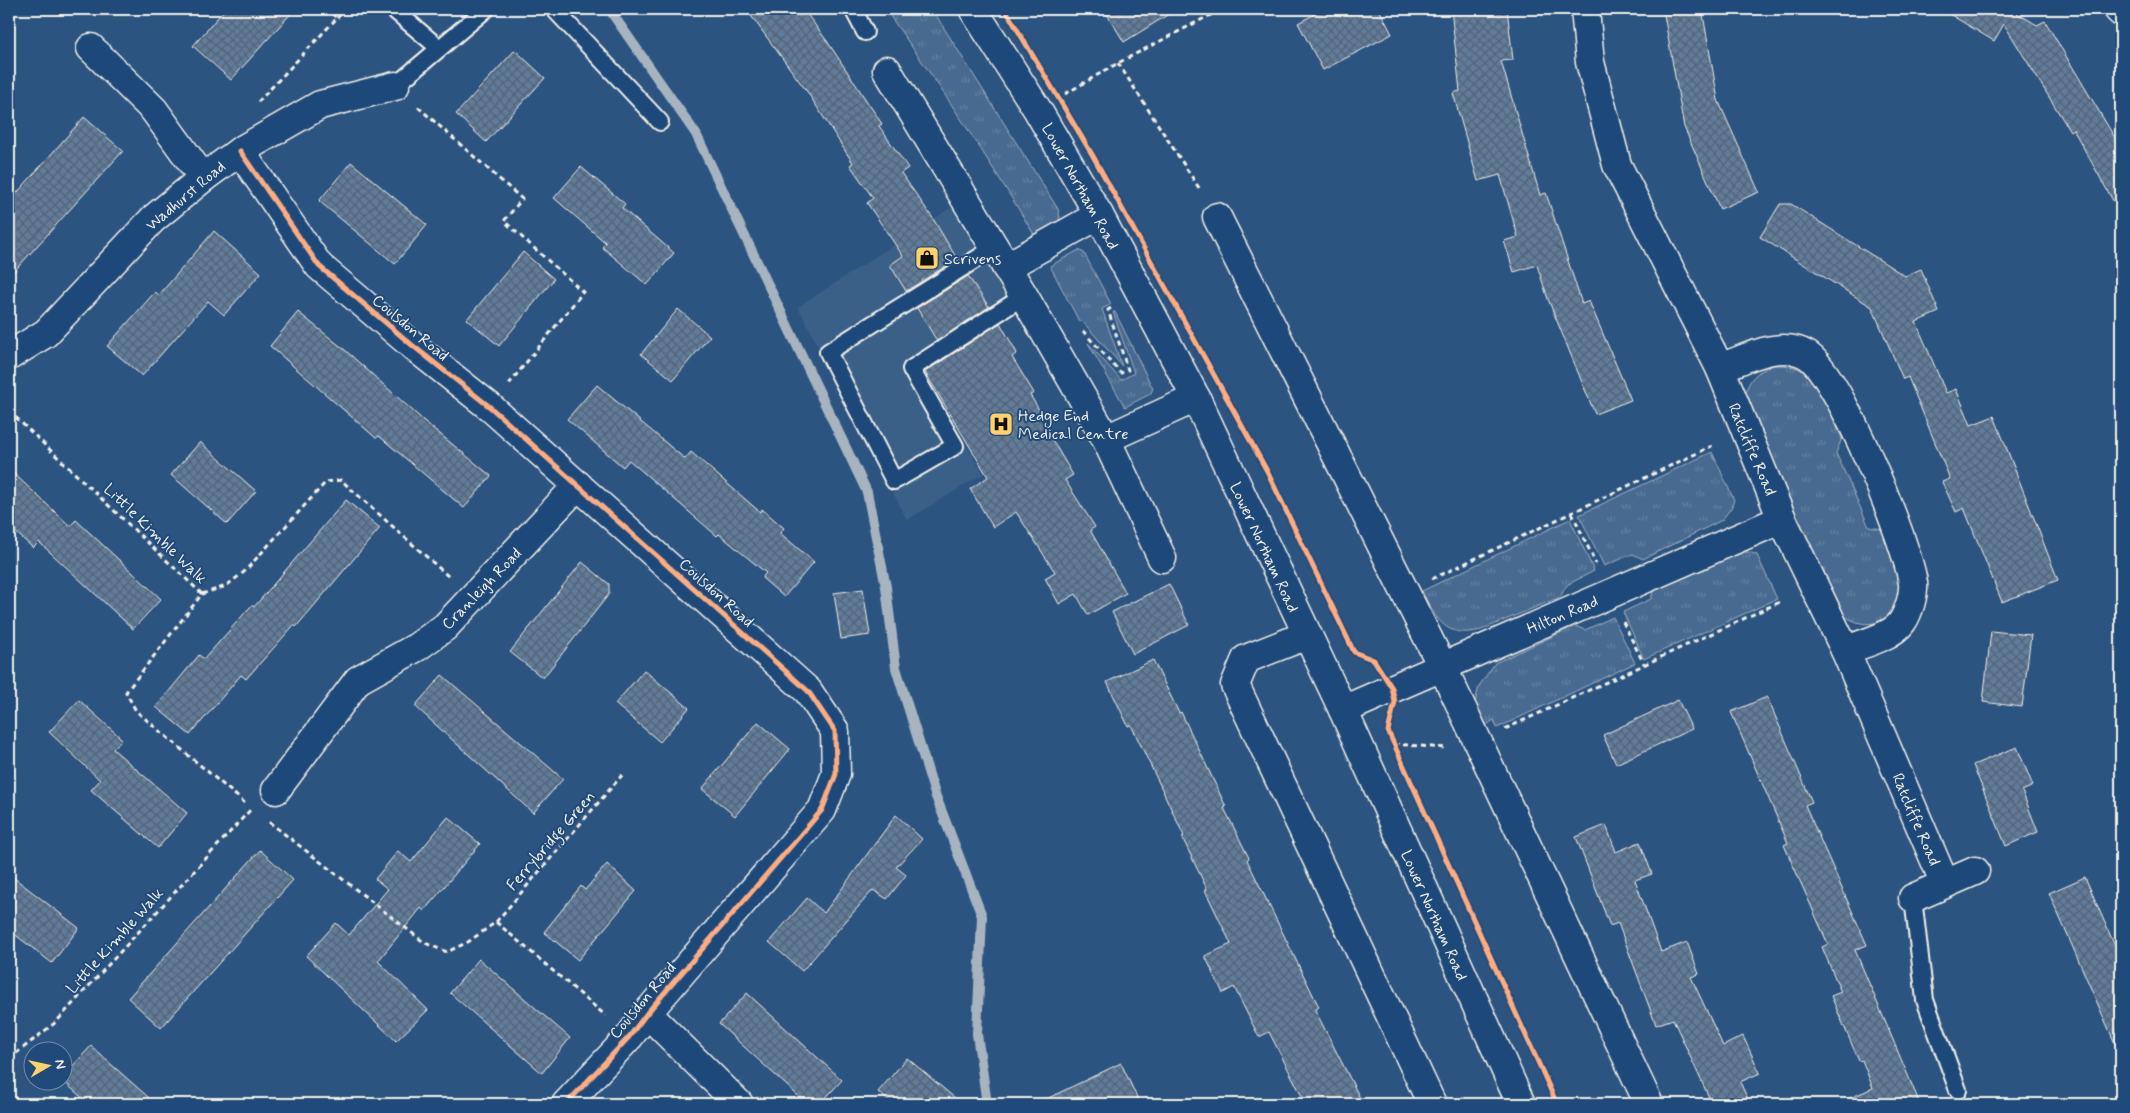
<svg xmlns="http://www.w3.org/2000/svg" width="2130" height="1113" font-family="Mynerve,sans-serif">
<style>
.built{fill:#3b6088}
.grass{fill:url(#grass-tufts);stroke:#9eaebc}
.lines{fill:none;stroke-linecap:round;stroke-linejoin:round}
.stream{stroke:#a7b4c0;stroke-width:10}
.building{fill:url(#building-cross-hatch);stroke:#f4f1e8}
.lane-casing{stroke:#f4f1e8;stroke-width:20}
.street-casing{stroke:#f4f1e8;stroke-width:31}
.secondary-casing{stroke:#f4f1e8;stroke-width:31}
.path{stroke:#f4f1e8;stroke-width:3;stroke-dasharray:5 4;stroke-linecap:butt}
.lane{stroke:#1f4a7a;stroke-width:16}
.street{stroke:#1f4a7a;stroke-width:28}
.secondary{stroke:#1f4a7a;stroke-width:28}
.cycleway-casing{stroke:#1f4a7a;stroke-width:8}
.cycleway{stroke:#ffac80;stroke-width:5}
.labels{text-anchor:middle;stroke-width:4;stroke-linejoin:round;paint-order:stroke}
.street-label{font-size:16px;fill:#f4f1e8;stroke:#1f4a7a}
.poi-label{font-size:16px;fill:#f4f1e8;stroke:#1f4a7a;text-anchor:start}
</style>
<defs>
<pattern id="grass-tufts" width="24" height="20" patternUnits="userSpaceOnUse" patternTransform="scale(1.25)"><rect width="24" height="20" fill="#496b90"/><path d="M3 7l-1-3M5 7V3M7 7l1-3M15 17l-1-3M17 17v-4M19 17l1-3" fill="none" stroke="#6481a0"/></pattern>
<pattern id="building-cross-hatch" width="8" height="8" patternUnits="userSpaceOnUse" patternTransform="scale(1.25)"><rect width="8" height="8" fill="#5e7b9a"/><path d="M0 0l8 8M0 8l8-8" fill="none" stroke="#556474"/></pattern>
</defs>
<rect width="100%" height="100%" fill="#2c5481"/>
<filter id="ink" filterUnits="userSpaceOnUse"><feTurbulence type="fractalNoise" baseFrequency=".02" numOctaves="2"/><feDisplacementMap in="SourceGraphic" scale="10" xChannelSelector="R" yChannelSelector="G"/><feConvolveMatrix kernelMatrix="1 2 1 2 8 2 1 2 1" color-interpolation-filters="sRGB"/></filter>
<g filter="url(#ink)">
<polygon class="built" points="963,200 1021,295 916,362 983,474 907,520 798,307"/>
<g class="grass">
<path d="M885,9H932L1058,209L1060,218L1056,225L1036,238C989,159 938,83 885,9Z"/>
<polygon points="1079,250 1084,253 1111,304 1102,309 1122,366 1082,321 1079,321 1050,266"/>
<polygon points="1113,312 1115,312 1153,389 1150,394 1125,407 1088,343 1121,380 1134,373"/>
<path d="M1774,365C1782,365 1793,365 1801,370C1819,383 1833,418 1842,438L1836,453L1869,527L1881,529C1890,549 1903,575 1900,597C1897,619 1871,630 1852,620C1844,617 1839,611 1834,605L1745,407C1744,385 1752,372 1774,365Z"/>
<polygon points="1712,452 1734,500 1731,508 1722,520 1643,559 1633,554 1604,566 1579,515"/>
<path d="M1570,519L1594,571L1567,585L1560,597L1481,630C1445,639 1436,619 1422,591Z"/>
<polygon points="1734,552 1749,552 1757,555 1777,599 1644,659 1623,612 1651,599 1654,587"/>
<polygon points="1613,617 1635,663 1497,728 1494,720 1483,727 1475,703 1479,686 1495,663 1575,626 1585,630"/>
</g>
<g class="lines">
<polyline class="stream" points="609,9 696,134 867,492 886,587 896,668 935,794 982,916 977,1034 987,1104"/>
</g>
<g class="building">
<polygon points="225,9 295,9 231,80 193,46"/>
<polygon points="746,9 803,9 827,41 882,124 879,126 908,168 901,173 932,217 957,259 906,291 890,265 903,256 867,203 873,198 850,165 853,163 808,93"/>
<polygon points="1104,9 1177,9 1124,42"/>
<polygon points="1324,9 1379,9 1392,34 1323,70 1298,23"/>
<polygon points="1451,9 1507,9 1513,60 1501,61 1540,195 1546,193 1582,304 1589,301 1631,400 1595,414 1548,299 1537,265 1514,272 1504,241 1518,237 1500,175 1478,181 1453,93 1460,91"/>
<polygon points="1663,9 1702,9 1718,100 1759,192 1720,209 1684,127"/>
<polygon points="1941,9 2013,9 2012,10 2037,25 2045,21 2121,148 2121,215 2073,129 2070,131 2004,24 1994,41"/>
<polygon points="515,50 545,78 486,142 456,114"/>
<polygon points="84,117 123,151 9,277 9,202"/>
<polygon points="351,162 427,225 395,264 319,201"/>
<polygon points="581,167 625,204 622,208 674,253 647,285 602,247 606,243 554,198"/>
<polygon points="1780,204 1791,204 1905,276 1921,269 1939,312 1916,322 1946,393 1956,389 1971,425 1994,416 2058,580 2002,602 1964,508 1956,512 1942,482 1950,479 1908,377 1903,379 1872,307 1760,237"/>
<polygon points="214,231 261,273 224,315 208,301 142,376 107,346 155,292 159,295"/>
<polygon points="523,252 554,279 499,346 467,319"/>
<polygon points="968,276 989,307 937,341 917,308"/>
<polygon points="678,309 710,336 673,380 641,354"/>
<polygon points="298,312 345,350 424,421 491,476 464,508 379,436 376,438 270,346"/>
<polygon points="1000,323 1017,353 1012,357 1034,393 1030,395 1047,423 1044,426 1073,475 1065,480 1095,527 1090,530 1126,593 1088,615 1076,594 1059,604 1045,578 1055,572 1016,512 993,527 970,489 988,477 925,372"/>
<polygon points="597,385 685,459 691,452 760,512 762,509 784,528 780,533 814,562 784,597 762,578 766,573 719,534 717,536 629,460 623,467 567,419"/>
<polygon points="200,442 256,491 227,524 171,475"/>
<polygon points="9,469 70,526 76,520 161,599 133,629 39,542 33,548 9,526"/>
<polygon points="346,500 380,528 296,627 294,625 246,679 241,675 190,735 156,707 199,655 204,659 252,605 254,607"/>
<polygon points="582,562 609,584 609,594 543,678 510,652"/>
<polygon points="1169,584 1189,625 1133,654 1112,612"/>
<polygon points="863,589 870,635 841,639 834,593"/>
<polygon points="1991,631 2031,635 2022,707 1983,702"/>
<polygon points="1153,660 1179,713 1181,712 1202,756 1226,807 1224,808 1249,858 1247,860 1319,1007 1315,1010 1363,1104 1306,1104 1269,1032 1259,1037 1234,987 1223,993 1205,956 1231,944 1205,890 1207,889 1182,837 1184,836 1160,785 1131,725 1128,726 1107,682"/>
<polygon points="644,670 689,708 660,742 615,704"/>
<polygon points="442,675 563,779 533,813 415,706"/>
<polygon points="1767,697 1812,802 1805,805 1867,945 1855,950 1920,1104 1836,1104 1873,1088 1862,1060 1859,1061 1831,996 1841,992 1822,947 1828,944 1784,845 1788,843 1731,712"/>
<polygon points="79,700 122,739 113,749 187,813 158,848 91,790 100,780 49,732"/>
<polygon points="1678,700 1692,729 1616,764 1603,735"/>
<polygon points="758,722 790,749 735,816 702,789"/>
<polygon points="2017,747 2033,786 2022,791 2038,832 2006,846 1973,765"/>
<polygon points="896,815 922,839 896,867 906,875 887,899 873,890 802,971 769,942 807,898 824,913"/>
<polygon points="448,817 480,844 424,911 421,908 378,961 428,1010 396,1041 306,956 336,923 349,935 388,889 375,879 398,851 411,862"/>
<polygon points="1606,825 1616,852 1640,842 1652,874 1635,880 1661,952 1687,942 1699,974 1691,977 1723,1046 1743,1036 1760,1073 1740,1082 1750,1104 1712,1104 1673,1019 1656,1025 1618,923 1610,926 1576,837"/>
<polygon points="260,850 293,880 161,1028 128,998"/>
<polygon points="607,864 636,891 578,960 544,932 581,886 585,890"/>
<polygon points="9,874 79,928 52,963 9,930"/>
<polygon points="2085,877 2121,960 2121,1057 2049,893"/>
<polygon points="479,959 570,1038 542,1073 450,993"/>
<polygon points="747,993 842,1080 820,1104 807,1104 719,1024"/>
<polygon points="91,1046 113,1066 156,1104 89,1104 62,1080 62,1078"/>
<polygon points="907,1058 962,1104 892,1104 878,1092"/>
<polygon points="1121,1063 1140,1104 1036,1104"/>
</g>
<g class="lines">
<g class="lane-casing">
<g id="lane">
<polyline points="393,9 439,48"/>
<polyline points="554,9 660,122"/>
<polyline points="853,9 865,32"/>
<polyline points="395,86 486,9"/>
<polyline points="994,248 828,352 894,481 955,446 911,369 1024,296"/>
<polyline points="1913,898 1925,1000 1958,1090"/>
</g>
</g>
<g class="street-casing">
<g id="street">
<polyline points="1585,9 1590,62 1617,165 1720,368 1782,519 1845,650 1945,884"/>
<polyline points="2118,9 2121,12"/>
<polyline points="91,48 154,110 203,178"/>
<polyline points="887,70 1024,296 1106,439 1162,558"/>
<polyline points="240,151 319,266 412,345 490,407 808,691 835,731 836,774 822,810 647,1013 629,1037 566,1104"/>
<polyline points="1217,217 1442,666 1649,1104"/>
<polyline points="1006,267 1099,215"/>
<polyline points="9,356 46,333 153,219 203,178 240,151 320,105 395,86"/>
<path d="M1720,368C1745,359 1780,339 1807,355C1839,374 1907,542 1913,583C1914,594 1909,612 1902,622C1893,636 1860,645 1845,650"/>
<polyline points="1106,439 1196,398"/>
<polyline points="1307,635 1246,659 1235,685 1432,1104"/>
<polyline points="1343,710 1782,519"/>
<polyline points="276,790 358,680 417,647 445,627 578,485"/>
<polyline points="1913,898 1975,871"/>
<polyline points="647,1013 739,1104"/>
</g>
</g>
<g class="secondary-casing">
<polyline id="secondary" points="973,9 1037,109 1099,215 1196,398 1343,710 1521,1104"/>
</g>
<g class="path">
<polyline points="337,18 346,9"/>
<polyline points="1118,63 1201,191"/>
<polyline points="1065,94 1118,63 1222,9"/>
<polyline points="258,102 337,18 327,9"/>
<polyline points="418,107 522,199 504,221 583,292 509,384"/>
<polyline points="1083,331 1121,373 1128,370 1108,310 1111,308"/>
<polyline points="9,411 202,594 126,692 136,711 246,804"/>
<polyline points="1572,513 1596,564"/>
<polyline points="1432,579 1712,446"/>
<polyline points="202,594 226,586 244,572 326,482 341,480 449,577"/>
<polyline points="1623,622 1644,664"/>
<polyline points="1505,729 1782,601"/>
<polyline points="1394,744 1446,748"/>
<polyline points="269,822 425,943 447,952 468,942 496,922 623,774"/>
<polyline points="496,922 606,1016"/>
<polyline points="9,1059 56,1022 252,808"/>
</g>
<use href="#lane" class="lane"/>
<use href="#street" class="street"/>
<use href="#secondary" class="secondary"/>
<g class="cycleway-casing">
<g id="cycleway">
<polyline points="1005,9 1093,156 1267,471 1354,652 1374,660 1392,688 1395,702 1388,731 1557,1104"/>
<polyline points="240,151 319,266 412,345 490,407 808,691 835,731 836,774 822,810 647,1013 629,1037 566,1104"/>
</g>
</g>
<use href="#cycleway" class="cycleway"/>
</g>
</g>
<defs>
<g id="shop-square" transform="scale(1.25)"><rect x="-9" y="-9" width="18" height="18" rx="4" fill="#ffd166" stroke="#1f4a7a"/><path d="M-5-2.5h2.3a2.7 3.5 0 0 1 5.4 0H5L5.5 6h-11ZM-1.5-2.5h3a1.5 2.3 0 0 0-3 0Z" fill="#111"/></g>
<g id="hospital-square" transform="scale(1.25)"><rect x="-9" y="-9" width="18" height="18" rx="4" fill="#ffd166" stroke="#1f4a7a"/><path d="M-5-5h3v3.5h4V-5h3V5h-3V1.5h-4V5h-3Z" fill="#111"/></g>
</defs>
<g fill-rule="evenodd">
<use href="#shop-square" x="927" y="258"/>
<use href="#hospital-square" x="1001" y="424"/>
</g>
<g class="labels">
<g class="street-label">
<text transform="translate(1081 186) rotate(61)" y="6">Lower Northam Road</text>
<text transform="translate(185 195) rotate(-40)" y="6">Wadhurst Road</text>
<text transform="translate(411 327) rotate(40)" y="6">Coulsdon Road</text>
<text transform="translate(1753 449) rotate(67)" y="6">Ratcliffe Road</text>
<text transform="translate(156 533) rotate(44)" y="6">Little Kimble Walk</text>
<text transform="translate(1265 547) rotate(65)" y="6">Lower Northam Road</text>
<text transform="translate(481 588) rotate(-46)" y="6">Cranleigh Road</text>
<text transform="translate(717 592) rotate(42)" y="6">Coulsdon Road</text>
<text transform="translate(1562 614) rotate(-23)" y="6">Hilton Road</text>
<text transform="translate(1917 819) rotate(67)" y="6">Ratcliffe Road</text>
<text transform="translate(550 840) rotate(-49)" y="6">Ferrybridge Green</text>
<text transform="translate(1435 915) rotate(66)" y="6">Lower Northam Road</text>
<text transform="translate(114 940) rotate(-48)" y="6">Little Kimble Walk</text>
<text transform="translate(642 1000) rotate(-50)" y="6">Coulsdon Road</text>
</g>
<g class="poi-label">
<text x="944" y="264">Scrivens</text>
<text x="1018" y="421">Hedge End<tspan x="1018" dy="18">Medical Centre</tspan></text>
</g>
</g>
<rect width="2130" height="1113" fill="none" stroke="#1f4a7a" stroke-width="30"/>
<rect x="15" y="15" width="2100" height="1083" fill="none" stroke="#f4f1e8" stroke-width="2" filter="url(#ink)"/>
<g transform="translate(48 1066) rotate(81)"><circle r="24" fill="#1f4a7a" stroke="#748da6"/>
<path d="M0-4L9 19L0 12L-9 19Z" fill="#ffd166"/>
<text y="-8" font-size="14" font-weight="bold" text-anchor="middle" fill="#f4f1e8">N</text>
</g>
</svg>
